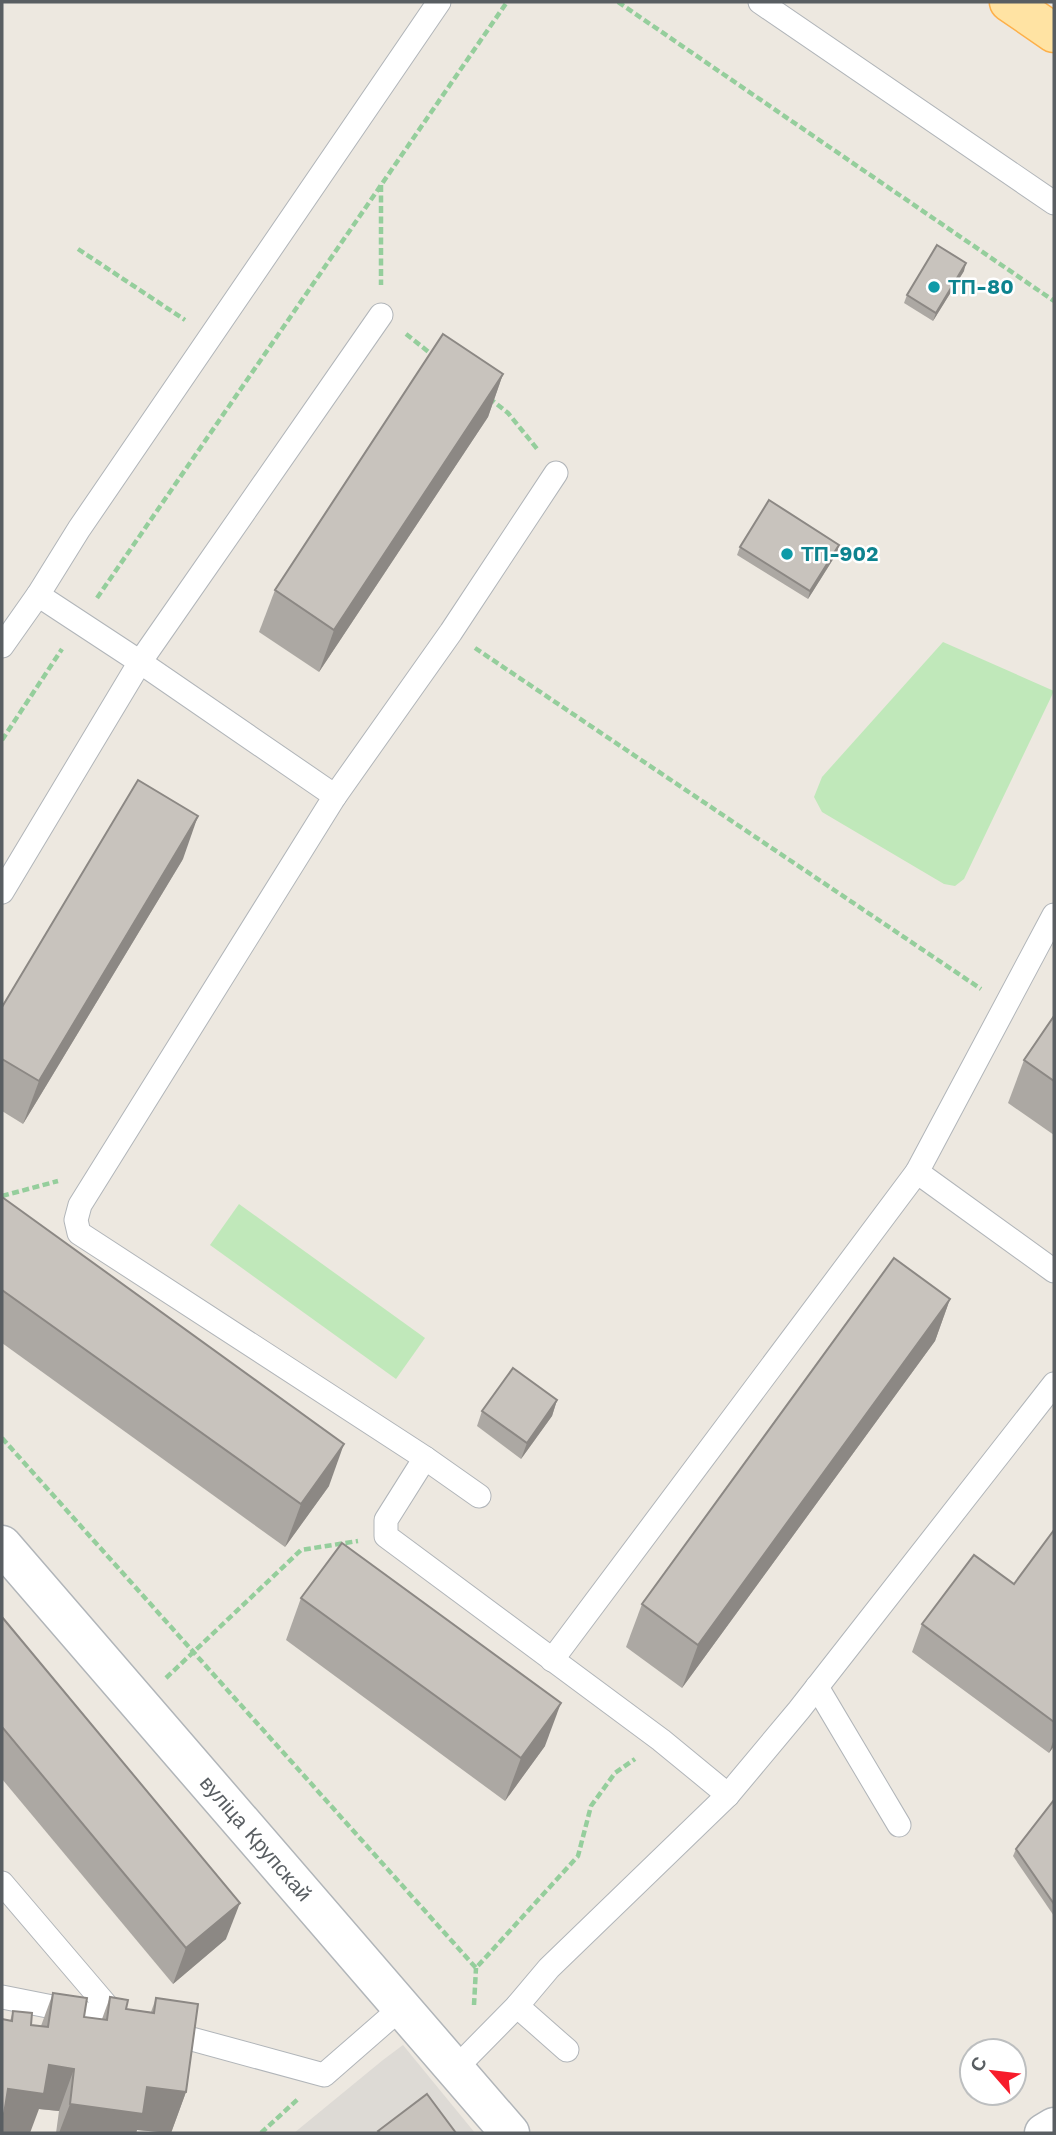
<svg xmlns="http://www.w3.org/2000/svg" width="1056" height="2135" font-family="'Work Sans',sans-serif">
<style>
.industrial{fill:#dddad5}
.green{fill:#c0e8ba}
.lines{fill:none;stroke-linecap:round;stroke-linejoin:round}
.lane-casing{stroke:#b1b5b9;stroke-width:25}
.street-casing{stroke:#b1b5b9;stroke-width:41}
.primary-casing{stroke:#fdb04a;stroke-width:41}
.path{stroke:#95ce9c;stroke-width:4.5;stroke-dasharray:7 3.5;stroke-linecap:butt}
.lane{stroke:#fff;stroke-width:23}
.street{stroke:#fff;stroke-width:38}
.primary{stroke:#ffe3a3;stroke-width:38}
.wall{fill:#aca8a3}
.shaded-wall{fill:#8c8884}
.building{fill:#c8c3bd;stroke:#8c8884;stroke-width:2}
.culture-dot{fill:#0f9aa8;stroke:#fff;stroke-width:2.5}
.labels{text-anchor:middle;stroke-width:5;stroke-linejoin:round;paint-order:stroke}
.culture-label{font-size:21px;font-weight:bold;fill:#0d838f;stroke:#fff;text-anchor:start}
.street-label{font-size:21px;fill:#595e62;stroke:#fff}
</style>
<rect width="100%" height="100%" fill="#ede8e0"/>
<polygon class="industrial" points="403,2045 475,2133 294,2133 383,2060"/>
<g class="green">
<polygon points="943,642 1054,691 964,879 955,886 944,884 822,812 814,797 822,777"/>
<polygon points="239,1204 425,1338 396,1379 210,1245"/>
</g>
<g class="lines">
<g class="lane-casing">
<g id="lane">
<polyline points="760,2 1054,203"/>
<polyline points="38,595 140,662 335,796 80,1205 76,1220 79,1233 425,1458 479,1496"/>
<polyline points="2,646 38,595 79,529 439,2"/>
<polyline points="335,796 451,632 556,473"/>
<polyline points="2,892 140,662 381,315"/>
<polyline points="917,1172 1054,915"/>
<polyline points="425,1458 386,1520 386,1536 661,1740 728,1795"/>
<polyline points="552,1660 917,1172 1054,1271"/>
<polyline points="817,1687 899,1825"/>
<polyline points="2,1883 118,2019"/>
<polyline points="2,1997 133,2023"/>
<polyline points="517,2006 567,2050"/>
<polyline points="166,2032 324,2075 402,2007"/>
<polyline points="456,2068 517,2006 549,1968 728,1795 799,1710 1054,1384"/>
</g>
</g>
<g class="street-casing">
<g id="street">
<path id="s1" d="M2,1545L510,2133"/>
<polyline points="1044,2133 1054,2127"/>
</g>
</g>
<g class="primary-casing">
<polyline id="primary" points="1009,2 1054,33"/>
</g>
<g class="path">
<polyline points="618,2 1054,301"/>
<polyline points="381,185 381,285"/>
<polyline points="78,249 185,320"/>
<polyline points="406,334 435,357"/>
<polyline points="489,398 508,413 538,450"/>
<polyline points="97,598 507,2"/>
<polyline points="475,648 981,989"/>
<polyline points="2,740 62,649"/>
<polyline points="2,1196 58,1181"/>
<polyline points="2,1438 476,1968 578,1856 591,1806 615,1773 635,1759"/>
<polyline points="166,1678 301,1550 358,1541"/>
<polyline points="474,2005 476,1968"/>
<polyline points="261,2133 298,2099"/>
</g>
<use href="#lane" class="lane"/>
<use href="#street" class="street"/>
<use href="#primary" class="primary"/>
</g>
<g class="wall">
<polygon points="964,271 933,321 904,303 907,295"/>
<polygon points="503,374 488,417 319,672 259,632 275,590"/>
<polygon points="740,547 837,553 808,599 737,555"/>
<polygon points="183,859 23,1124 2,1111 2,1007"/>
<polygon points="1054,1016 1054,1135 1008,1103 1024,1060"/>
<polygon points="2,1197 329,1486 285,1547 2,1343"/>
<polygon points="950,1299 935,1341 682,1688 626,1647 642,1604"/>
<polygon points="557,1400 552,1416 521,1459 477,1426 482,1411"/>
<polygon points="1054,1530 1054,1746 1049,1753 912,1652 922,1624 1014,1584"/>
<polygon points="301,1598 545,1746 505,1801 286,1640"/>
<polygon points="2,1617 226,1939 173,1984 2,1779"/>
<polygon points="1054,1800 1054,1916 1013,1856 1016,1849"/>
<polygon points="53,1993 84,2017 102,2019 110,1997 126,2009 151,2012 156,1998 186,2092 171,2133 137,2130 136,2133 56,2133 59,2111 39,2109 10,2021 13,2011 31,2025 41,2026"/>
</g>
<g class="shaded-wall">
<polygon points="966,263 964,271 933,321 936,313"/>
<polygon points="503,374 488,417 319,672 334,630"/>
<polygon points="839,545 837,553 808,599 810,591"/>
<polygon points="198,816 183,859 23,1124 39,1081"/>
<polygon points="950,1299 935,1341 682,1688 698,1645"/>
<polygon points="557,1400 552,1416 521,1459 527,1443"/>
<polygon points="344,1444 329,1486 285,1547 301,1504"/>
<polygon points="561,1703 545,1746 505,1801 521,1758"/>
<polygon points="1054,1739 1054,1746 1049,1753"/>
<polygon points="240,1903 226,1939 173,1984 186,1948"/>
<polygon points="49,2065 74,2069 59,2111 39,2109 30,2133 2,2133 2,2107 8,2089"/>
<polygon points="147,2087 186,2092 171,2133 137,2130 136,2133 59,2133 70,2104"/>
</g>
<g class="building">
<polygon points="937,245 966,263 936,313 907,295"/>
<polygon points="443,334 503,374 334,630 275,590"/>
<polygon points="769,500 839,545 810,591 740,547"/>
<polygon points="138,780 198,816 39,1081 2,1059 2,1007"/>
<polygon points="1054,1016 1054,1081 1024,1060"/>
<polygon points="2,1197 344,1444 301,1504 2,1290"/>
<polygon points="894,1258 950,1299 698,1645 642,1604"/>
<polygon points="513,1368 557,1400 527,1443 482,1411"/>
<polygon points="1054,1530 1054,1722 922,1624 974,1555 1014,1584"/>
<polygon points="342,1543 561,1703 521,1758 301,1598"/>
<polygon points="2,1617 240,1903 186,1948 2,1727"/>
<polygon points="1054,1800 1054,1904 1016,1849"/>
<polygon points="53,1993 87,1998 84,2017 107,2020 110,1997 128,2000 126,2009 154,2013 156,1998 198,2004 186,2092 147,2087 143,2114 70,2104 74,2069 49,2065 44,2094 8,2089 4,2114 2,2113 2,2019 12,2021 13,2011 32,2013 31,2025 48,2027"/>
<polygon points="427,2094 456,2133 380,2133 378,2131"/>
</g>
<g class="culture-dot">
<circle cx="934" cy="287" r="7"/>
<circle cx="787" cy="554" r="7"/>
</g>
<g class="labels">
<g class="culture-label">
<text x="948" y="294">ТП-80</text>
<text x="801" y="561">ТП-902</text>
</g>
<g class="street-label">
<text dy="7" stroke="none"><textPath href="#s1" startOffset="388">вуліца Крупскай</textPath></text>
</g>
</g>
<rect width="1056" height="2135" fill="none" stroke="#595e62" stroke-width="7"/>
<g transform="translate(993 2072) rotate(298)"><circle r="33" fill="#ffffff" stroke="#bdbfc0" stroke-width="2"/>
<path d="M0-5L12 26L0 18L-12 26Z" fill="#f71c2b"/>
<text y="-10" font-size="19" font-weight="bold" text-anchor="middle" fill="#595e62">С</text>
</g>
</svg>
